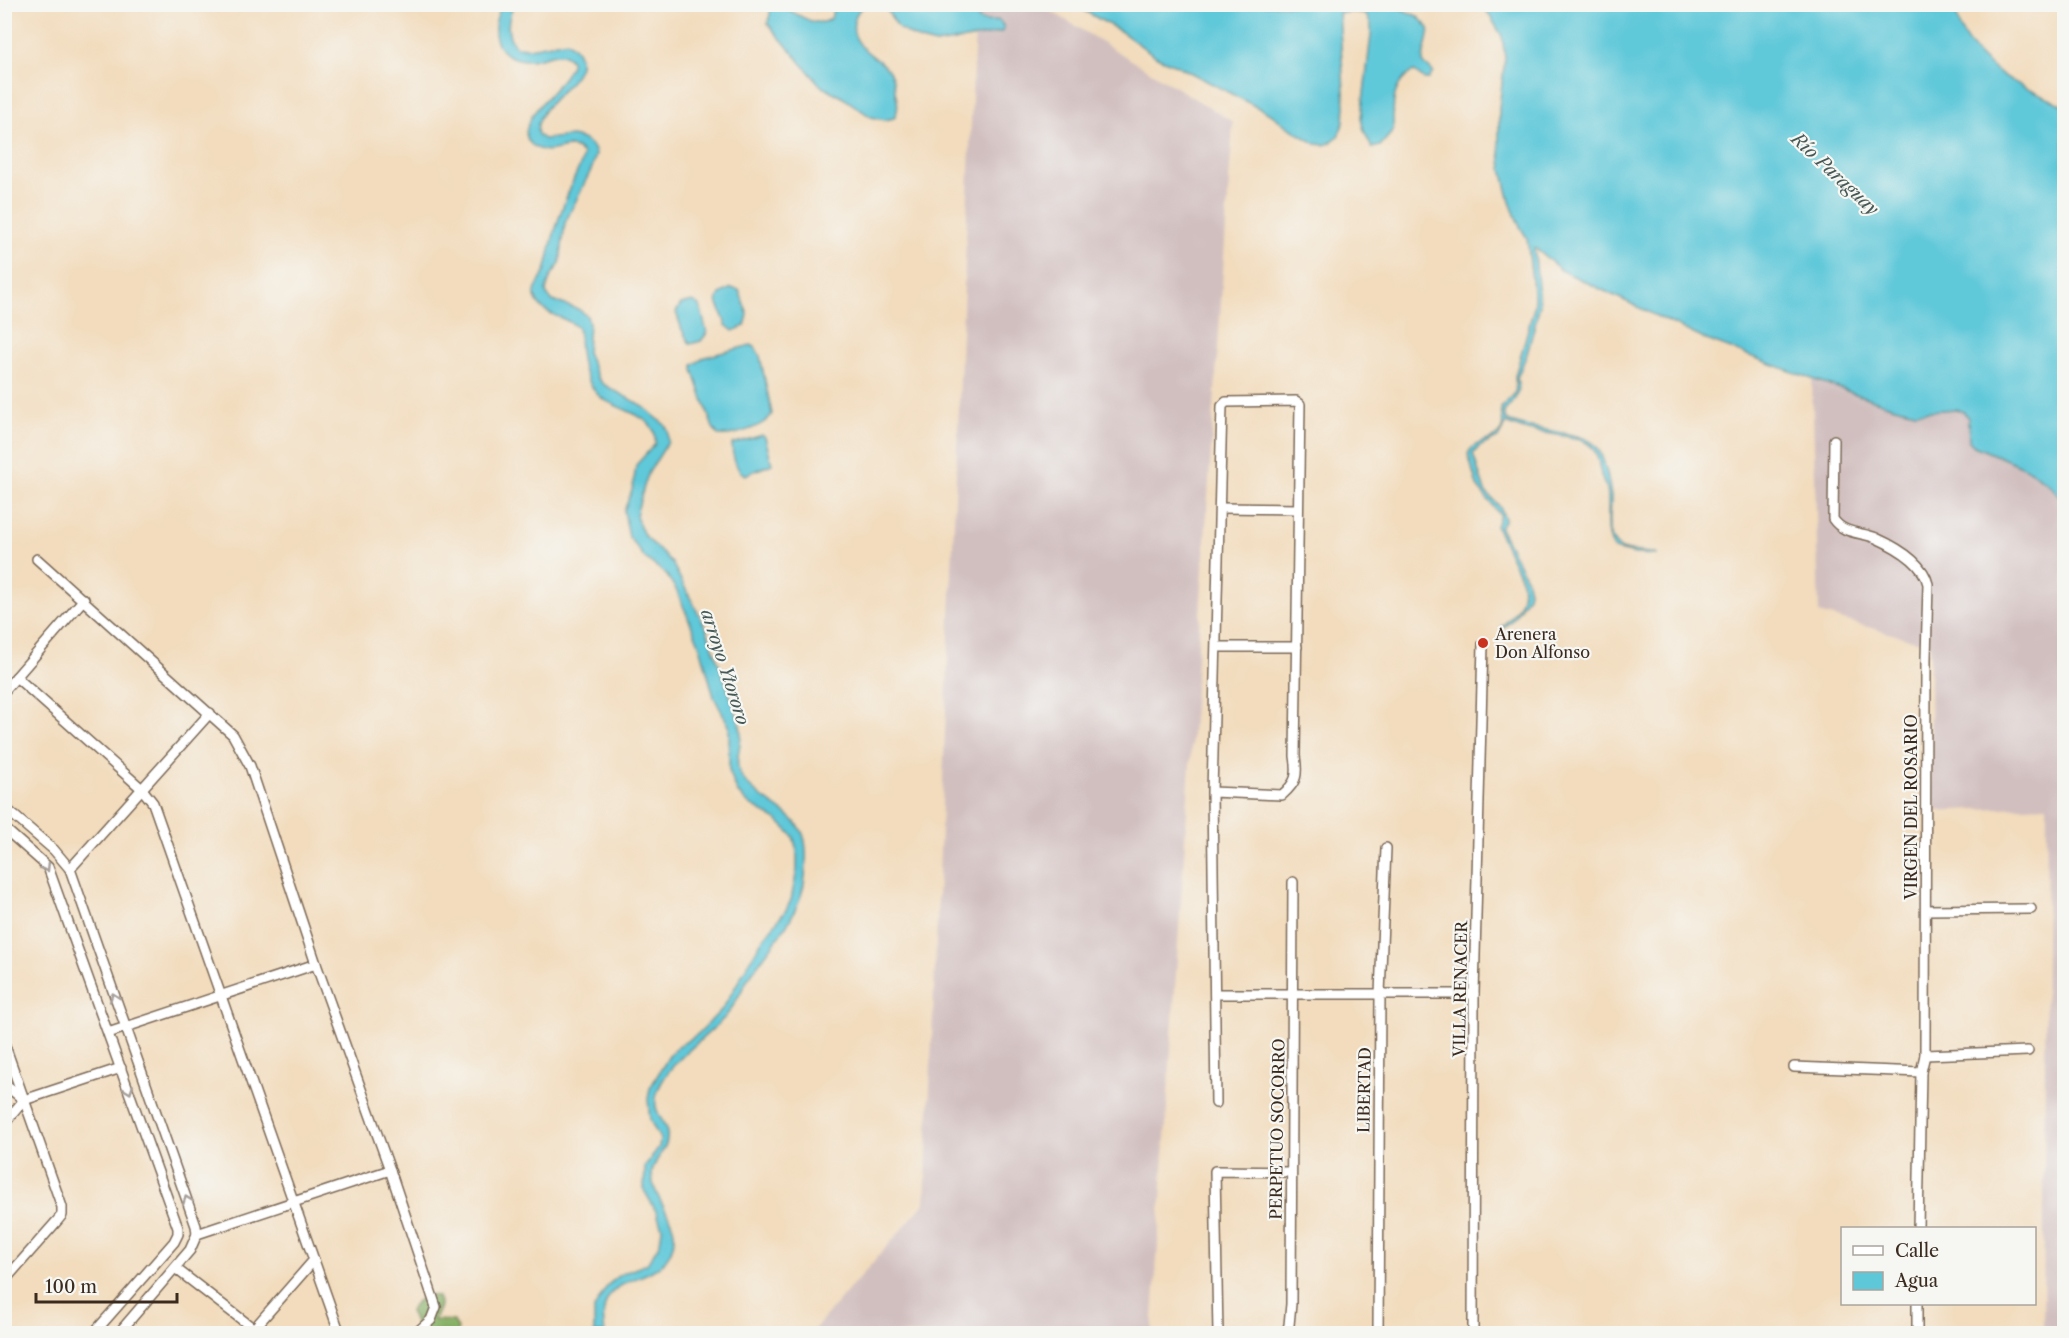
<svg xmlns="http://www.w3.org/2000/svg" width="2069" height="1338" font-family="'Libre Caslon Text',serif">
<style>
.industrial{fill:#d1bfbf}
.forest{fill:#87b066;stroke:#616d42;stroke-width:1.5}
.water{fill:#5ec8d9;stroke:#4c797c;stroke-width:1.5}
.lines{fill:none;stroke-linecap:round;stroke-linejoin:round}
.street-casing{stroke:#7b6856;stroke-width:12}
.street{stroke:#fff;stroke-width:9}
.oneway{stroke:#a79f9a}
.poi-dot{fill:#c8321e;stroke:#f6f6f2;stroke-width:2}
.labels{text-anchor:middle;stroke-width:4.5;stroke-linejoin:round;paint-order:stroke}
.poi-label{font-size:16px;fill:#3b2a1e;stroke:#f6f6f2;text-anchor:start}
.street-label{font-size:16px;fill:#3b2a1e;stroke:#f6f6f2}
.water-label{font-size:18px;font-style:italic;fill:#465956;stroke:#f6f6f2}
</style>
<rect width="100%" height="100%" fill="#f6f6f2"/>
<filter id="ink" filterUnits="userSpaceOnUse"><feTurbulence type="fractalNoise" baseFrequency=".0167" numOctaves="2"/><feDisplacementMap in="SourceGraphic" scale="12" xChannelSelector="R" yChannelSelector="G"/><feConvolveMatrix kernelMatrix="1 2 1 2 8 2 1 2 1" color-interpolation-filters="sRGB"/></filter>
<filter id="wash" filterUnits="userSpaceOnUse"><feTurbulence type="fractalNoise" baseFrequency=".008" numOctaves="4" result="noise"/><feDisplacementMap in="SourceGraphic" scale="24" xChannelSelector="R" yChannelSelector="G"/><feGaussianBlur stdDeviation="1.35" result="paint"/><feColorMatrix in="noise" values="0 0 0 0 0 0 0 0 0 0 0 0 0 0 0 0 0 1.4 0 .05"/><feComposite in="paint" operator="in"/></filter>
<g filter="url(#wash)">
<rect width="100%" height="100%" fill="#f2dcbd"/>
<g class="industrial">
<polygon points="976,5 1041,5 1233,122 1152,1333 810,1334 925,1203"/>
<polygon points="1812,379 1891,406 1915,412 1956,409 1964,412 1968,418 1968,432 1974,446 2026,468 2051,486 2064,502 2064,1333 2043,1333 2047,806 1931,811 1930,645 1819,613"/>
</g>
<path class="forest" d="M428,1295L437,1296C444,1305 437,1311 434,1320L454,1321L458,1329L456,1334L419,1333L410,1311L417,1301Z"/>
<g class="water">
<path d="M502,5H514C507,20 505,34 516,47L529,48L567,41C612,74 529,98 538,135L544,139L572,136L583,139L592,146L595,150L596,154L592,168L565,223L560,263L550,278L546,291L547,295L553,301L578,309L587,316L589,323L587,352L598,378L603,384L644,407L665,425L668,431V442L649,472L645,483L636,515L638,522L644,535L672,563L707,630L739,721C740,725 741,730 741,734C741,747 734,763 740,774C745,784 754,791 762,797C800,824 810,825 805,877C802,915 768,948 748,979C740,992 735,1006 725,1017C703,1041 671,1059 658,1090C650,1112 664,1117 667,1133C670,1149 652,1159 652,1175C653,1203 684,1221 671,1251C654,1290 593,1268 605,1333H594V1309L607,1286L619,1275L647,1264L660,1243L662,1228L657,1213L644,1190L645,1166L659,1147L660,1139L650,1120L648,1099L650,1088L669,1056L679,1046L698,1034L723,1008L761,942L786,910L791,900L797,870V851L793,836L777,820L750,805L738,793L734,784L729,770V726L714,697L700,646L677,591L666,574L645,558L629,537L624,511L633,487L636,465L655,444C660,410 608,412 594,390C586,378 581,366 580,351C579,344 580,336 578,328C567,316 539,316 535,296C533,288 543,278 545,271C549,259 550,246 554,234C561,210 571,184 582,161L583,154C581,152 578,149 576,148C563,142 550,159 532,145C522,136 527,126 532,116C538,104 574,72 571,61C569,57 564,54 560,54C550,53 539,60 529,60C494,60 488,31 502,5Z"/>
<path d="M778,5C794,10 813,30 831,19L834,5H867C854,9 850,29 857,40C865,56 886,60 892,77C895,83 894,89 896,95C898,104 899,110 894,118L885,120L871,117L842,97L821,86L768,24L771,8Z"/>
<path d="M875,5H961C976,15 979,25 999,20L1003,25L1004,30L1001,32L989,35L936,44L920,40L899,29L885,7Z"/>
<path d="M1343,5L1368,10L1371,8V5H1392L1417,16L1429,28C1429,37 1422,56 1423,62C1425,66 1431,68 1433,72L1429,79H1424L1413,71C1389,88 1394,105 1393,131L1380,146L1372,148L1364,131L1361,118L1371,35V25L1366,15L1355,12L1339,13L1345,106L1344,122L1338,136L1330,143L1324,145L1316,144L1288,127L1272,115L1178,66L1157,57L1120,31L1083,10V5Z"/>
<path d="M1483,5H1955C1957,12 1957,21 1960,28C1979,69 2024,89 2064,105V502L2051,486L2026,468L1974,446L1969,441L1968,418L1964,412L1956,409L1915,412L1891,406L1812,379L1704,339L1561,270L1534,247L1540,305L1527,354L1517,378L1519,389L1515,399L1504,412L1506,420C1526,431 1586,430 1597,447C1605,460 1609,481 1611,496C1612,510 1604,539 1620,548C1629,553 1646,552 1656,553V555L1635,554L1614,549C1603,531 1611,508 1607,489C1606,485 1604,485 1603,481C1598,468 1600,451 1587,443C1566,432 1531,435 1506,423L1498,438L1479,447L1473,454L1485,491L1500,507L1505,519L1500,528L1526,578L1529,591L1528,596L1513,619L1502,629L1501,627C1515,615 1526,599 1522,581L1496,526L1500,515L1477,486L1468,454C1475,438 1496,444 1502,428C1504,422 1501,414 1501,408C1515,391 1517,399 1515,376L1535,304L1527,238L1519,225L1510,202L1502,169L1499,142V108L1505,58L1502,36Z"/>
<polygon points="731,288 739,290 748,315 745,326 733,331 726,325 717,301 720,294"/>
<polygon points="693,301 700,306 707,333 701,341 690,344 682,330 676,312 681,304"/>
<path d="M751,345L755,347L760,356L772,414C765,427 732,437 718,435L713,428L693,370V365L705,357Z"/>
<path d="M762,435L765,437L772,464L745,475C735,470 732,454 732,444Z"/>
</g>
</g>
<g filter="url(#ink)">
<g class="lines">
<g class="street-casing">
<g id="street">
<path d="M1834,440L1833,519C1843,534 1861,532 1876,538C1896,547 1923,562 1928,584L1926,659L1925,1055L1921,1072L1918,1228"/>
<polyline points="1220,508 1298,509"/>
<polyline points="37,559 233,735 250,766 316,964 390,1170 436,1307 431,1320 415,1334"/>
<polyline points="1217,647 1297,647"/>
<polyline points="16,677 142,789 153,803 340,1334"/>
<polyline points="4,691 84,599"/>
<path d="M1212,792L1282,795C1297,782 1298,775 1295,756L1300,404L1296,401L1226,402L1222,406L1212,792L1216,1103"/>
<polyline points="4,807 54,850 70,869 196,1226 197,1234 190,1250 118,1334"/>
<polyline points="4,828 48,867 178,1228 178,1234 174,1242 93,1334"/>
<polyline points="70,869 210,713"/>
<polyline points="1926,910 2031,909"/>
<polyline points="1215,994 1474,994"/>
<polyline points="108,1033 316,964"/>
<polyline points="4,1043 62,1207 62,1215 57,1221 4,1281"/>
<polyline points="1925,1055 2028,1051"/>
<polyline points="1794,1067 1921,1072"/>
<polyline points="4,1084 24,1100"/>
<polyline points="4,1124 24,1100 121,1068"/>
<polyline points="197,1234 390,1170"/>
<polyline points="175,1268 254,1329"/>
<polyline points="251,1332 314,1260"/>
<polyline points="1218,1334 1215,1171 1291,1172"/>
<polyline points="1286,1334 1289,1325 1291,1304 1293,882"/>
<polyline points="1378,1334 1380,994 1386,848"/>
<polyline points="1473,1334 1474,994 1483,644"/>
<polyline points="1917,1334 1917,1304"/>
</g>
</g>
<use href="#street" class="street"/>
</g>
<defs><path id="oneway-chevron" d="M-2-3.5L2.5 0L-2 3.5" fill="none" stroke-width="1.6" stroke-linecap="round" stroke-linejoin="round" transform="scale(1.5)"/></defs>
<g class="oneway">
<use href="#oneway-chevron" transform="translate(46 868) rotate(58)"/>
<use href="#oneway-chevron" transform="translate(114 997) rotate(-109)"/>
<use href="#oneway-chevron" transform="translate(129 1090) rotate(70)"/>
<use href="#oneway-chevron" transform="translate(187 1200) rotate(-110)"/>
</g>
</g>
<circle class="poi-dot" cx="1483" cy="643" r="6"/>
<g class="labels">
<g class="poi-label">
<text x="1495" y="640">Arenera<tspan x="1495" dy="18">Don Alfonso</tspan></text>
</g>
<g class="street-label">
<text transform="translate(1911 807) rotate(-90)" y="6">VIRGEN DEL ROSARIO</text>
<text transform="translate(1460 989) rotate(-89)" y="6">VILLA RENACER</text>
<text transform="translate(1364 1090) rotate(-89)" y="6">LIBERTAD</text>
<text transform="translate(1277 1129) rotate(-89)" y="6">PERPETUO SOCORRO</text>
</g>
<g class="water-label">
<text transform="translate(1835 174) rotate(43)" y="6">Río Paraguay</text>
<text transform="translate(725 667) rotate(72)" y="6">arroyo Ytororo</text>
</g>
</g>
<rect width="2069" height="1338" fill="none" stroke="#f6f6f2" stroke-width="24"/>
<rect x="1841" y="1227" width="195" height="78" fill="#f6f6f2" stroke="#aba49d" stroke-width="1.5"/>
<rect x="1853" y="1246" width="30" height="9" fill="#ffffff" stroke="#aba49d" stroke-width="1.5"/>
<text x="1895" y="1257" font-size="18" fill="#3b2a1e">Calle</text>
<rect x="1853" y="1272" width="30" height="18" fill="#5ec8d9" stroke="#aba49d" stroke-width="1.5"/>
<text x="1895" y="1287" font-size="18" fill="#3b2a1e">Agua</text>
<path d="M36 1293v9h141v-9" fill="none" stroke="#3b2a1e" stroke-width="3"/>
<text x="45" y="1293" font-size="18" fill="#3b2a1e" stroke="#f6f6f2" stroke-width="4.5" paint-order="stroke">100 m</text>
</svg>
